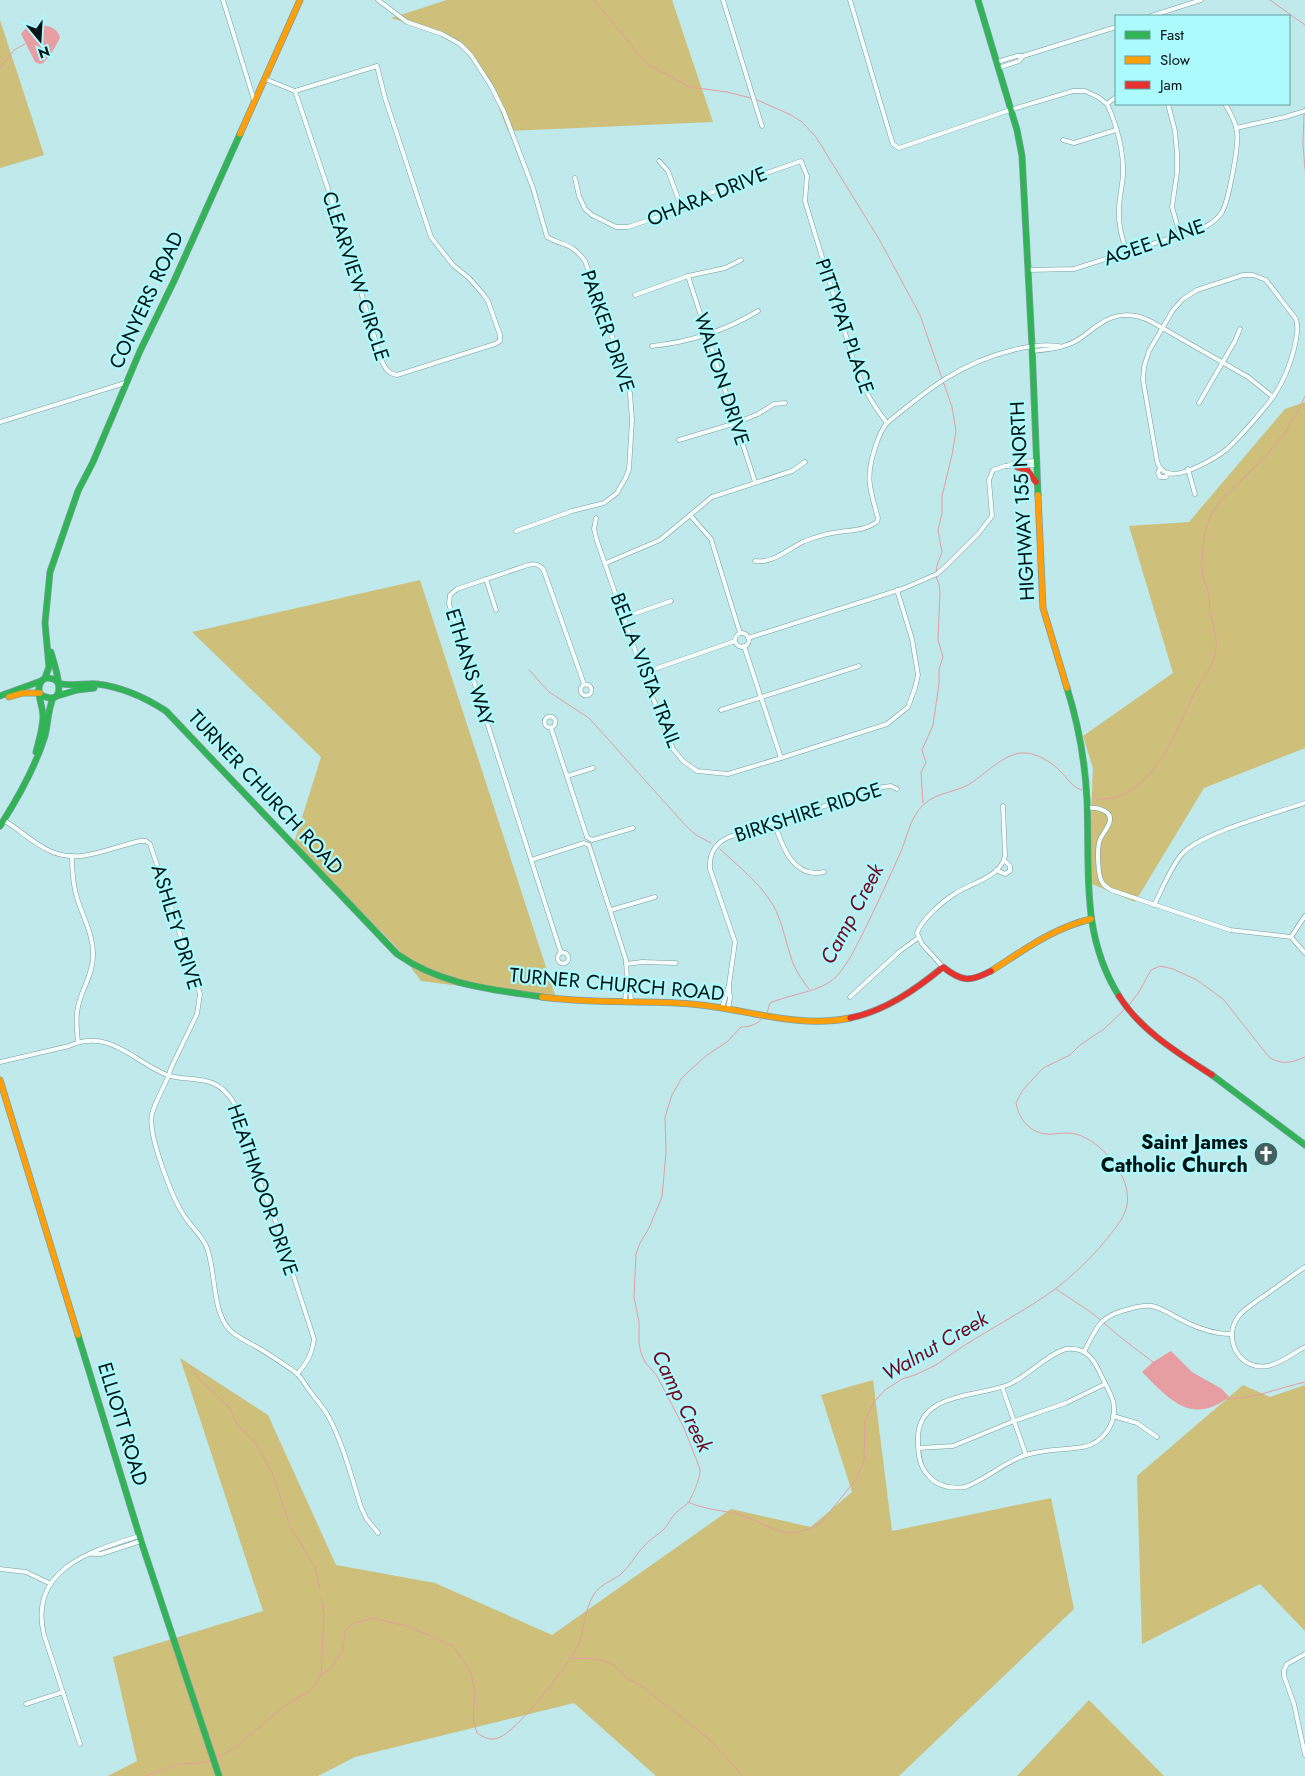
<svg xmlns="http://www.w3.org/2000/svg" width="1305" height="1776" font-family="Jost,sans-serif">
<style>
.forest{fill:#cebf7a}
.water{fill:#e69ea2}
.lines{fill:none;stroke-linecap:round;stroke-linejoin:round}
.stream{stroke:#e69ea2;stroke-width:1}
.street-casing{stroke:#7a9d9e;stroke-width:5}
.fast-casing{stroke:#7a9d9e;stroke-width:7}
.slow-casing{stroke:#7a9d9e;stroke-width:7}
.jam-casing{stroke:#7a9d9e;stroke-width:7}
.street{stroke:#f5fcfc;stroke-width:4}
.fast{stroke:#30b455;stroke-width:5.5}
.slow{stroke:#ff9f0a;stroke-width:5.5}
.jam{stroke:#e5322d;stroke-width:5.5}
.labels{text-anchor:middle;stroke-width:4.5;stroke-linejoin:round;paint-order:stroke}
.street-label{font-size:20px;fill:#011415;stroke:#adfafd}
.poi-label{font-size:20px;font-weight:bold;fill:#011415;stroke:#adfafd;text-anchor:end}
.water-label{font-size:21px;font-style:italic;fill:#77071f;stroke:#adfafd}
</style>
<rect width="100%" height="100%" fill="#bfe9eb"/>
<g class="forest">
<polygon points="447,0 672,0 713,122 508,131 490,85 468,51 434,32 391,18"/>
<polygon points="0,20 44,155 0,168"/>
<polygon points="1305,402 1305,748 1204,788 1135,902 1092,884 1089,865 1093,768 1083,736 1173,673 1129,526 1189,522 1285,409"/>
<polygon points="420,580 556,998 421,981 396,947 294,843 321,757 192,632"/>
<polygon points="180,1358 268,1415 336,1565 435,1583 552,1635 731,1509 811,1527 852,1492 821,1395 873,1380 892,1531 1051,1498 1074,1609 899,1776 656,1776 574,1703 355,1757 318,1776 108,1776 137,1761 113,1657 263,1611"/>
<polygon points="1243,1385 1270,1397 1305,1385 1305,1631 1260,1584 1142,1644 1137,1476"/>
<polygon points="1089,1700 1164,1776 1017,1776"/>
</g>
<g class="water">
<path d="M35,25C46,25 56,26 60,37C58,43 48,60 43,63C40,65 38,63 35,62L21,34L25,29Z"/>
<path d="M1171,1351L1192,1372L1222,1389L1229,1397C1191,1426 1169,1399 1142,1372L1153,1362Z"/>
</g>
<g class="lines">
<g class="stream">
<polyline points="594,0 647,64 690,87 727,92 751,98"/>
<polyline points="1270,0 1305,25"/>
<polyline points="0,68 14,50 25,44"/>
<polyline points="755,99 791,115 802,122 816,137 879,239 920,315 952,407 956,431 952,455 942,496 942,513 938,530 942,552 937,565 936,573"/>
<polyline points="1305,108 1305,107"/>
<polyline points="1304,114 1303,144 1305,169"/>
<polyline points="529,670 549,692 589,718 686,826 696,835 711,843"/>
<path d="M1093,793L1097,799C1149,802 1174,737 1192,698C1200,679 1213,671 1216,648C1217,637 1213,624 1210,614C1209,607 1210,599 1208,591C1207,586 1204,582 1203,577C1200,564 1204,528 1210,517C1217,502 1233,489 1245,477C1269,453 1293,428 1305,396"/>
<polyline points="923,803 921,772 926,763 922,750 933,725 939,684 939,669 943,657 938,640 940,592 939,584 936,577"/>
<path d="M720,849C739,867 760,883 773,905C783,922 786,945 793,963C797,973 803,981 809,989"/>
<path d="M1129,1005L1139,992L1151,970L1160,966L1173,969L1197,980L1223,999L1269,1057C1281,1065 1292,1063 1305,1057"/>
<path d="M767,1013L770,1003C790,994 821,992 836,977C847,965 855,949 862,935C876,907 889,878 902,849C908,833 911,817 923,805C937,791 959,793 974,781C988,771 1008,751 1026,753C1039,754 1054,764 1062,773C1068,779 1073,788 1082,790"/>
<polyline points="1056,1289 1092,1313 1124,1340 1153,1362"/>
<polyline points="190,1365 199,1379 230,1408 236,1423 257,1445 273,1475 291,1528 315,1567 320,1590"/>
<path d="M1226,1399C1254,1399 1278,1388 1305,1382"/>
<path d="M688,1502C705,1510 723,1510 741,1515C757,1520 774,1533 792,1533C802,1532 812,1528 821,1523L857,1478L864,1461L865,1421L874,1402L885,1390L902,1379L915,1375L936,1365C973,1337 1016,1317 1054,1290C1071,1277 1087,1262 1101,1246C1109,1236 1120,1224 1125,1212C1137,1183 1105,1144 1079,1135C1070,1132 1062,1133 1053,1134C1033,1136 1019,1121 1016,1103L1022,1091L1043,1068L1070,1055L1080,1045L1104,1029L1126,1008"/>
<polyline points="570,1658 595,1659 608,1662 615,1666 628,1679 643,1687 709,1739 743,1776"/>
<polyline points="321,1675 324,1615 321,1597"/>
<path d="M215,1759L237,1746L283,1707L311,1690L320,1676L330,1669L336,1661L343,1650L345,1631L354,1623L373,1618L407,1626L453,1646L466,1664L471,1674L475,1691L473,1720L477,1733C483,1737 490,1741 498,1738C516,1733 572,1661 579,1643C584,1628 585,1610 593,1596C600,1584 610,1582 620,1575C630,1567 635,1555 644,1546C650,1539 658,1535 664,1529C668,1525 669,1521 673,1516C677,1511 682,1508 687,1504C692,1498 701,1477 700,1469L684,1428L657,1376L645,1362L641,1353L639,1343V1322L634,1297L636,1254L640,1243L649,1228L662,1197L666,1152L665,1117L672,1095L681,1079L689,1071L707,1055L727,1042L741,1027C750,1027 759,1024 764,1016"/>
<polyline points="145,1776 179,1764 203,1763 211,1760"/>
</g>
<g class="street-casing">
<g id="street">
<polyline points="223,0 254,100"/>
<path d="M378,0L407,22L442,34L460,44L471,55L491,86L504,112L533,188L547,237C565,247 571,242 585,261L618,353L630,393L632,420L629,469L626,477L617,493L604,503L572,511L516,531"/>
<polyline points="723,0 762,126"/>
<polyline points="850,0 890,135 893,144 899,148 1010,110 1073,91 1085,91 1098,97 1107,104 1116,97"/>
<polyline points="1151,16 1201,0"/>
<polyline points="997,62 1017,56 1023,56 1116,27"/>
<path d="M377,66L385,98L431,237L453,265L469,278L483,294L488,301L500,335V341L495,344L397,375C387,373 385,368 381,359L346,242L295,91Z"/>
<polyline points="998,68 1019,61 1023,56"/>
<polyline points="265,79 295,91"/>
<path d="M1107,104C1117,125 1124,152 1123,175C1122,187 1119,199 1119,210C1118,225 1122,238 1127,252"/>
<polyline points="1168,104 1175,131 1177,153 1177,173 1172,207 1180,235"/>
<polyline points="1236,128 1285,117 1305,111"/>
<polyline points="1063,140 1074,143 1116,130"/>
<polyline points="659,161 668,171 682,209"/>
<path d="M575,178L579,196L585,209L592,215L616,227H628L682,209L704,195L801,161L807,176L805,201L853,359C862,386 870,401 887,423"/>
<path d="M1028,270L1074,269L1205,227C1212,223 1218,219 1222,212C1229,200 1239,144 1237,132C1236,122 1230,112 1225,104"/>
<path d="M1243,275H1253L1266,280L1296,319C1299,329 1296,339 1294,349C1290,365 1284,380 1275,394C1264,410 1240,437 1227,449C1216,458 1182,478 1168,473C1159,470 1157,463 1156,455L1143,380L1144,367L1149,351L1173,310L1183,299L1197,290Z"/>
<polyline points="688,276 755,482"/>
<polyline points="635,295 688,276 725,268 741,260"/>
<path d="M652,346C690,342 725,331 758,311"/>
<path d="M1032,351C1046,350 1062,348 1074,342C1084,337 1091,329 1100,324C1116,312 1135,313 1152,322L1248,377L1273,397"/>
<polyline points="1199,403 1235,341 1240,329"/>
<polyline points="0,422 125,383"/>
<polyline points="679,440 736,423 758,414 774,404 785,403"/>
<polyline points="1007,466 1018,462 1036,461"/>
<polyline points="1160,468 1158,473 1160,477 1166,477 1168,473"/>
<polyline points="1188,469 1195,494"/>
<polyline points="690,515 711,539 740,633"/>
<polyline points="596,518 594,529 597,541 643,673 673,749 683,761 697,771 728,774 781,758 887,724 908,707 915,688 918,675 912,639 897,590"/>
<path d="M755,561C773,564 789,548 805,541C816,537 828,533 839,532C853,530 866,530 877,522L878,518C870,489 865,478 875,448C878,439 880,431 887,423C928,389 960,363 1013,350C1029,346 1043,344 1059,346"/>
<polyline points="606,563 660,540 712,497 792,471 805,462"/>
<polyline points="486,579 496,610"/>
<polyline points="625,617 671,601"/>
<circle cx="742" cy="640" r="7"/>
<polyline points="748,638 902,589 937,574 946,566 978,534 992,516 989,480 993,470 1005,466 1036,465"/>
<polyline points="744,646 781,758"/>
<polyline points="643,673 735,641"/>
<circle cx="586" cy="690" r="5.5"/>
<polyline points="721,710 859,666"/>
<circle cx="550" cy="722" r="5.5"/>
<polyline points="551,728 587,837"/>
<polyline points="567,776 593,768"/>
<path d="M1087,808C1098,807 1116,811 1108,826C1105,832 1100,837 1099,843C1097,851 1098,876 1102,882C1104,886 1108,888 1111,890L1230,930L1291,937L1305,953"/>
<path d="M5,821C20,830 34,844 50,851C80,865 111,847 140,841H146L150,844L200,994L197,1014L171,1068C167,1084 156,1098 152,1114C147,1133 172,1197 183,1214C190,1226 202,1235 207,1248C216,1273 212,1308 228,1328C234,1336 245,1340 253,1345C268,1353 282,1363 295,1372C301,1377 305,1384 309,1390C315,1398 322,1406 327,1414C342,1440 352,1479 361,1507L366,1518L378,1533"/>
<path d="M774,822C782,846 793,879 824,872"/>
<polyline points="587,837 592,840 633,828"/>
<polyline points="589,845 626,960 627,978 625,1002"/>
<path d="M72,856C72,871 73,887 78,901C84,919 94,937 93,956C93,975 81,990 78,1007C75,1018 77,1030 78,1042"/>
<polyline points="531,860 584,843 589,845"/>
<polyline points="996,870 1005,874 1010,871 1010,866 1004,860"/>
<path d="M1154,905C1163,888 1170,868 1182,854C1200,833 1276,813 1305,803"/>
<polyline points="611,910 655,897"/>
<polyline points="1291,937 1305,916"/>
<circle cx="563" cy="958" r="5.5"/>
<path d="M561,953L449,604L450,595L457,589L528,565C536,563 541,565 544,571L584,684"/>
<polyline points="626,964 642,962 676,963"/>
<path d="M943,967L922,944L917,933C922,919 943,901 956,893C971,883 1001,877 1005,856L1003,806"/>
<polyline points="627,978 630,985 631,1002"/>
<polyline points="850,997 900,951 918,938"/>
<path d="M722,1008L729,985L735,942L710,869C709,854 715,843 729,837L883,787L891,786L897,789"/>
<polyline points="728,1009 730,998 729,987"/>
<path d="M0,1062L69,1046C109,1028 133,1061 167,1075C171,1077 177,1077 182,1078C206,1080 220,1080 234,1103L255,1171L276,1222L314,1339C312,1354 307,1363 297,1374"/>
<path d="M1305,1267C1290,1277 1276,1288 1261,1298C1253,1304 1244,1309 1238,1317C1222,1339 1240,1371 1267,1366C1281,1364 1293,1353 1305,1347"/>
<path d="M1066,1349C1084,1347 1093,1357 1100,1373C1104,1382 1110,1391 1113,1401C1118,1422 1104,1443 1083,1447C1064,1450 1045,1449 1026,1455C1004,1462 987,1479 965,1487C950,1489 936,1486 927,1474C919,1465 918,1453 918,1441C916,1391 978,1398 1010,1384C1029,1375 1046,1355 1066,1349Z"/>
<path d="M1084,1352C1097,1327 1099,1316 1129,1309C1136,1307 1144,1305 1152,1306C1161,1308 1169,1313 1176,1317C1194,1327 1211,1334 1231,1334"/>
<polyline points="1002,1387 1026,1455"/>
<polyline points="1113,1416 1137,1423 1157,1437"/>
<polyline points="919,1448 953,1446 1014,1421 1066,1403 1105,1384"/>
<polyline points="92,1554 101,1554 141,1541"/>
<polyline points="0,1569 26,1572 51,1584"/>
<polyline points="1305,1654 1287,1664 1284,1670 1284,1676 1294,1704 1305,1755"/>
<polyline points="26,1704 63,1692"/>
<path d="M80,1744L44,1635C28,1569 91,1551 139,1536"/>
</g>
</g>
<g class="fast-casing">
<g id="fast">
<polyline points="978,0 1017,130 1022,156 1032,346 1038,495"/>
<polyline points="45,678 49,667 45,623 50,572 78,491 93,462 140,351 174,281 240,134"/>
<path d="M58,683C71,687 84,683 97,684C122,687 146,698 166,711L397,954C441,985 490,989 542,997"/>
<path d="M1067,688C1079,726 1085,760 1087,800C1090,869 1080,934 1119,996"/>
<path d="M41,695C72,710 54,665 51,652"/>
<polyline points="0,696 41,681"/>
<polyline points="57,696 77,690 94,688"/>
<path d="M36,752C39,740 43,728 43,716C43,707 36,692 40,684C43,676 51,677 57,681"/>
<path d="M0,826C18,798 35,768 45,736C48,723 48,710 53,698"/>
<polyline points="1212,1075 1305,1145"/>
<polyline points="78,1335 141,1541 219,1776"/>
</g>
</g>
<g class="slow-casing">
<g id="slow">
<polyline points="240,134 300,0"/>
<polyline points="1038,495 1043,608 1067,688"/>
<polyline points="9,697 23,693 40,693"/>
<path d="M991,971C1024,950 1053,928 1091,919"/>
<path d="M542,997C591,1004 641,1000 691,1004C743,1008 797,1029 850,1018"/>
<polyline points="0,1080 78,1335"/>
</g>
</g>
<g class="jam-casing">
<g id="jam">
<polyline points="1017,467 1027,470 1036,482"/>
<path d="M1119,996C1141,1031 1178,1053 1212,1075"/>
<path d="M850,1018C885,1011 915,990 943,967C962,982 970,982 991,971"/>
</g>
</g>
<use href="#street" class="street"/>
<use href="#fast" class="fast"/>
<use href="#slow" class="slow"/>
<use href="#jam" class="jam"/>
</g>
<defs>
<g id="church-disc" transform="scale(1.25)"><circle r="9.5" fill="#445f60" stroke="#adfafd"/><path d="M-1.2-6h2.4v3.5h3.3v2.4h-3.3V6h-2.4V-.1h-3.3v-2.4h3.3Z" fill="#fff"/></g>
</defs>
<g fill-rule="evenodd">
<use href="#church-disc" x="1266" y="1154"/>
</g>
<g class="labels">
<g class="street-label">
<text transform="translate(707 196) rotate(-22)" y="7">OHARA DRIVE</text>
<text transform="translate(1154 242) rotate(-19)" y="7">AGEE LANE</text>
<text transform="translate(356 276) rotate(72)" y="7">CLEARVIEW CIRCLE</text>
<text transform="translate(146 300) rotate(-65)" y="7">CONYERS ROAD</text>
<text transform="translate(845 326) rotate(71)" y="7">PITTYPAT PLACE</text>
<text transform="translate(608 331) rotate(71)" y="7">PARKER DRIVE</text>
<text transform="translate(722 379) rotate(72)" y="7">WALTON DRIVE</text>
<text transform="translate(1022 501) rotate(-93)" y="7">HIGHWAY 155 NORTH</text>
<text transform="translate(470 667) rotate(73)" y="7">ETHANS WAY</text>
<text transform="translate(646 670) rotate(69)" y="7">BELLA VISTA TRAIL</text>
<text transform="translate(266 792) rotate(47)" y="7">TURNER CHURCH ROAD</text>
<text transform="translate(808 812) rotate(-18)" y="7">BIRKSHIRE RIDGE</text>
<text transform="translate(177 927) rotate(73)" y="7">ASHLEY DRIVE</text>
<text transform="translate(617 984) rotate(5)" y="7">TURNER CHURCH ROAD</text>
<text transform="translate(263 1190) rotate(71)" y="7">HEATHMOOR DRIVE</text>
<text transform="translate(123 1424) rotate(73)" y="7">ELLIOTT ROAD</text>
</g>
<g class="poi-label">
<text x="1248" y="1149">Saint James<tspan x="1248" dy="23">Catholic Church</tspan></text>
</g>
<g class="water-label">
<text transform="translate(852 914) rotate(-62)" y="7">Camp Creek</text>
<text transform="translate(935 1346) rotate(-30)" y="7">Walnut Creek</text>
<text transform="translate(682 1401) rotate(64)" y="7">Camp Creek</text>
</g>
</g>
<rect x="1115" y="15" width="175" height="90" fill="#adfafd" stroke="#689ea0"/>
<rect x="1125" y="31" width="25" height="8" fill="#30b455" stroke="#689ea0"/>
<text x="1160" y="40" font-size="15" fill="#011415">Fast</text>
<rect x="1125" y="56" width="25" height="8" fill="#ff9f0a" stroke="#689ea0"/>
<text x="1160" y="65" font-size="15" fill="#011415">Slow</text>
<rect x="1125" y="81" width="25" height="8" fill="#e5322d" stroke="#689ea0"/>
<text x="1160" y="90" font-size="15" fill="#011415">Jam</text>
<g transform="translate(40 40) rotate(162)" stroke="#adfafd" stroke-width="4" paint-order="stroke">
<path d="M0-4L9 19L0 12L-9 19Z" fill="#011415"/>
<text y="-8" font-size="14" font-weight="bold" text-anchor="middle" fill="#011415">N</text>
</g>
</svg>
